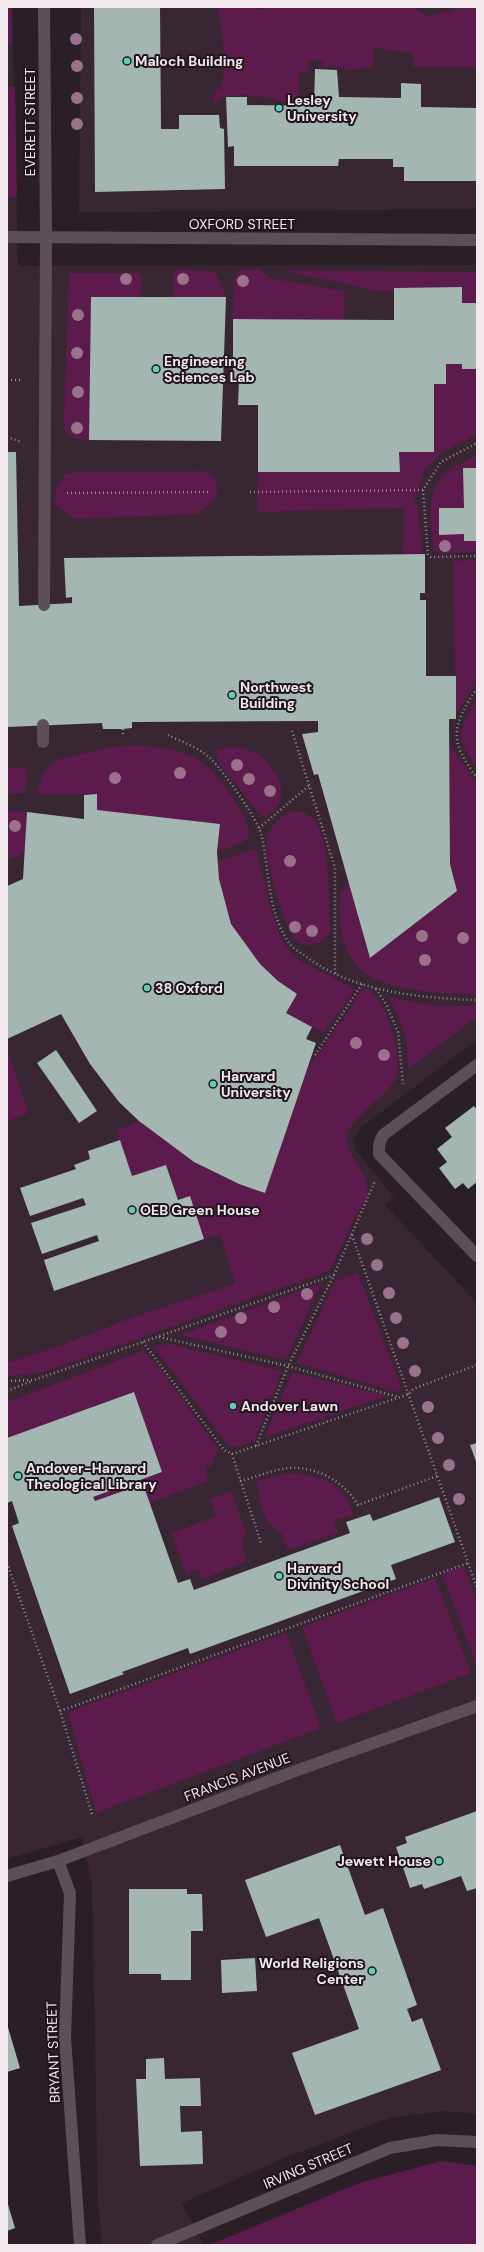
<svg xmlns="http://www.w3.org/2000/svg" width="484" height="2252" font-family="'DM Sans',sans-serif">
<style>
.built{fill:#382632}
.green{fill:#5d1a4c}
.building{fill:#a3b6b1}
.lines{fill:none;stroke-linecap:round;stroke-linejoin:round}
.path{stroke:#968c92;stroke-width:2.5;stroke-dasharray:1 3;stroke-linecap:butt}
.service{stroke:#5d4f58;stroke-width:12}
.minor{stroke:#5d4f58;stroke-width:12}
.tertiary{stroke:#5d4f58;stroke-width:12}
.tree{fill:#9a728c}
.poi-dot{fill:#5eceb8;stroke:#21151d;stroke-width:1.5}
.labels{text-anchor:middle;stroke-width:4;stroke-linejoin:round;paint-order:stroke}
.poi-label{font-size:14px;font-weight:bold;fill:#f1e8ee;stroke:#21151d;text-anchor:start}
.street-label{font-size:14px;fill:#f1e8ee;stroke:#21151d}
</style>
<rect width="100%" height="100%" fill="#2b1f27"/>
<g class="built">
<polygon points="7,7 12,7 18,266 477,265 477,1040 359,1129 354,1139 356,1151 394,1197 385,1205 477,1303 477,2114 443,2111 389,2118 287,2157 182,2203 204,2245 102,2245 98,2202 92,1886 82,1837 7,1859"/>
<polygon points="81,7 477,7 477,209 79,212"/>
</g>
<g class="green">
<rect x="7" y="7" width="5" height="38"/>
<path d="M217,7L259,9L292,7H410L429,16L455,10V7H477V67H413V54L374,47L373,66L349,71L338,67H323V61L309,60L308,73H299V104L248,95L226,96L212,103L216,90L221,89C226,61 224,35 217,7Z"/>
<polygon points="15,86 17,197 7,197 7,87"/>
<polygon points="260,269 269,278 345,291 344,319 233,319 234,280 239,270"/>
<polygon points="174,270 215,271 226,297 173,297"/>
<polygon points="280,270 477,272 477,303 462,303 462,287 394,288 394,291 379,291"/>
<path d="M69,273H139L142,280L140,297H91L89,440C75,439 68,439 64,425Z"/>
<polygon points="446,364 462,364 477,369 477,435 442,452 425,469 414,500 418,508 422,554 403,554 404,508 257,512 258,472 399,472 399,452 434,452 434,384 446,384"/>
<path d="M477,454V468L463,469L464,508H439V534H464V541H477V552L438,553L434,550C432,526 424,495 443,476C452,467 466,461 477,454Z"/>
<path d="M206,471C228,488 215,504 196,514L75,519L55,504L56,489L65,474L75,472Z"/>
<polygon points="477,560 477,680 456,714 453,561"/>
<path d="M477,699V767C453,737 458,730 477,699Z"/>
<path d="M134,745C155,747 179,748 197,759C216,771 250,815 249,837L241,843L217,852L220,824L97,810V794H38V790L43,773L56,760L109,747Z"/>
<path d="M449,745L477,782V994C446,994 385,992 361,970C340,951 338,919 340,892L349,884L370,958L457,891L450,864Z"/>
<path d="M231,747C240,747 250,750 258,754C263,756 268,762 271,767C285,784 286,804 266,817L260,815L217,760V750Z"/>
<path d="M15,767L25,768C29,777 27,785 24,793L7,794V768Z"/>
<polygon points="7,811 27,812 25,853 7,860"/>
<path d="M290,812H302C308,815 313,817 316,823C331,848 329,903 330,933L322,941L306,946C302,944 297,942 295,939C284,924 261,853 268,836C272,823 279,818 290,812Z"/>
<path d="M256,849L271,909L281,940L297,959L355,989L324,1033L286,1013L297,994C249,962 220,920 218,861Z"/>
<path d="M367,988C386,999 407,1064 394,1082C384,1096 354,1118 348,1131C340,1151 368,1169 368,1192C368,1197 362,1204 360,1208C348,1229 341,1251 329,1271L44,1372L14,1376L7,1375V1363L62,1345L133,1317L235,1284L220,1234L204,1239L190,1196L178,1200L167,1165L132,1176L116,1131L139,1121L194,1162L238,1184L265,1193L307,1069L348,1012L360,991Z"/>
<path d="M388,997L436,1006H477V1017L408,1069C409,1041 402,1020 388,997Z"/>
<polygon points="8,1053 28,1113 7,1121 7,1054"/>
<polygon points="358,1273 402,1390 397,1392 297,1363 335,1281"/>
<polygon points="321,1283 286,1360 180,1335"/>
<polygon points="170,1344 282,1371 254,1441 233,1448 228,1445 153,1346"/>
<polygon points="143,1351 156,1363 218,1449 211,1466 205,1466 208,1481 149,1503 143,1484 95,1501 93,1497 162,1472 134,1392 7,1438 7,1402"/>
<polygon points="292,1372 387,1396 265,1437"/>
<path d="M290,1473C323,1476 341,1481 354,1514L334,1521L338,1533L288,1550L281,1533L268,1523L258,1496L260,1495L256,1481Z"/>
<path d="M231,1491L246,1533C239,1542 243,1551 247,1561L203,1579L199,1569L186,1575L172,1533L216,1516L210,1499Z"/>
<polygon points="464,1566 477,1602 477,1667 442,1574"/>
<polygon points="435,1578 471,1673 337,1723 302,1627"/>
<polygon points="286,1633 321,1728 96,1813 68,1712"/>
<polygon points="442,2161 477,2166 477,2245 209,2245 362,2182"/>
</g>
<g class="building">
<polygon points="94,7 160,7 161,129 179,129 179,115 219,115 220,128 224,129 225,189 95,192"/>
<polygon points="315,69 337,70 339,97 401,98 401,83 421,84 421,107 477,108 477,181 404,181 404,167 393,167 393,159 339,159 338,166 234,166 234,146 228,147 226,97 247,97 247,105 314,106"/>
<polygon points="462,287 462,303 477,303 477,369 462,369 462,364 446,364 446,384 434,384 434,452 399,452 400,472 258,472 258,405 238,405 239,381 233,381 233,319 394,320 394,288"/>
<polygon points="91,297 226,297 221,441 89,440"/>
<polygon points="7,452 16,452 19,606 72,603 72,597 66,598 64,558 425,554 425,593 420,593 420,600 426,600 426,676 456,676 456,719 449,719 450,864 457,891 370,958 318,774 314,775 302,734 318,732 318,721 132,722 132,728 123,729 103,729 102,723 7,727"/>
<polygon points="463,468 477,468 477,541 464,541 464,534 439,535 439,508 464,508"/>
<polygon points="97,794 97,810 220,824 217,852 219,879 231,924 260,964 278,981 297,994 286,1013 312,1027 306,1039 316,1043 265,1193 239,1184 194,1162 139,1121 119,1102 90,1064 61,1014 7,1039 7,886 23,879 27,812 84,819 84,795"/>
<polygon points="56,1050 97,1111 79,1123 37,1063"/>
<polygon points="474,1106 477,1110 477,1182 468,1189 463,1183 455,1189 439,1168 447,1162 437,1149 452,1137 445,1128"/>
<polygon points="120,1140 132,1176 166,1165 178,1200 190,1196 204,1239 54,1291 44,1260 99,1241 97,1235 42,1254 31,1223 86,1205 83,1198 30,1216 20,1188 76,1169 74,1165 90,1159 88,1151"/>
<polygon points="134,1392 162,1472 93,1497 95,1501 143,1484 178,1583 190,1579 194,1590 350,1533 346,1522 370,1514 373,1521 439,1497 455,1542 391,1565 396,1579 190,1654 188,1648 122,1672 124,1674 70,1694 12,1526 19,1523 12,1501 7,1503 7,1438"/>
<polygon points="477,1443 477,1464 470,1445"/>
<polygon points="477,1811 477,1888 467,1891 461,1876 424,1889 422,1884 410,1888 396,1847 407,1843 405,1837"/>
<polygon points="340,1845 365,1915 383,1908 417,2005 407,2009 412,2022 422,2018 441,2070 315,2115 292,2053 359,2029 319,1918 266,1937 245,1880"/>
<polygon points="129,1889 187,1889 187,1894 202,1894 203,1931 191,1931 191,1980 161,1980 161,1974 129,1974"/>
<polygon points="255,1958 257,1991 222,1993 221,1960"/>
<polygon points="7,2024 20,2068 7,2072"/>
<polygon points="164,2058 165,2079 200,2078 201,2106 180,2106 181,2132 202,2131 203,2164 140,2166 136,2079 146,2079 146,2059"/>
<polygon points="7,2201 15,2228 7,2231"/>
</g>
<g class="lines">
<g class="path">
<polyline points="7,380 23,380"/>
<polyline points="7,437 22,442"/>
<polyline points="423,490 428,555 431,557 477,556"/>
<polyline points="250,492 423,490 441,462 477,443"/>
<polyline points="67,493 211,492"/>
<path d="M477,688C452,727 448,739 477,778"/>
<polyline points="123,729 123,737"/>
<polyline points="292,731 335,868 335,974"/>
<path d="M168,735C182,742 200,748 211,759C224,772 258,819 262,837C269,870 268,916 290,944C293,949 300,952 304,955C352,992 419,998 477,1000"/>
<polyline points="259,828 310,785"/>
<polyline points="376,989 386,1004 398,1032 403,1084"/>
<polyline points="315,1055 362,984"/>
<polyline points="352,1235 477,1588"/>
<polyline points="159,1337 288,1366 398,1397"/>
<polyline points="143,1342 224,1450 232,1454 409,1394 413,1389 477,1365"/>
<polyline points="7,1381 34,1380 334,1275"/>
<polyline points="7,1391 32,1381"/>
<polyline points="256,1446 288,1366 334,1275 375,1181"/>
<polyline points="232,1454 261,1543"/>
<path d="M240,1481C256,1477 272,1470 288,1468C316,1466 344,1481 358,1505L437,1476"/>
<polyline points="7,1563 60,1711 93,1817"/>
<polyline points="60,1711 468,1563"/>
</g>
<g class="service">
<polyline points="44,605 46,237"/>
<polyline points="43,725 43,742"/>
</g>
<g class="minor">
<polyline points="44,7 46,237"/>
<path d="M477,1065L383,1135C379,1142 379,1146 379,1154L477,1256"/>
<polyline points="58,1861 70,1893 65,2038 80,2245"/>
<polyline points="7,1876 58,1861 298,1770 477,1706"/>
<polyline points="157,2245 390,2148 437,2140 477,2142"/>
</g>
<polyline class="tertiary" points="7,237 477,240"/>
</g>
<g class="tree">
<circle cx="76" cy="39" r="6"/>
<circle cx="77" cy="66" r="6"/>
<circle cx="77" cy="98" r="6"/>
<circle cx="77" cy="124" r="6"/>
<circle cx="126" cy="279" r="6"/>
<circle cx="183" cy="279" r="6"/>
<circle cx="243" cy="281" r="6"/>
<circle cx="78" cy="315" r="6"/>
<circle cx="77" cy="353" r="6"/>
<circle cx="78" cy="392" r="6"/>
<circle cx="77" cy="428" r="6"/>
<circle cx="445" cy="546" r="6"/>
<circle cx="237" cy="765" r="6"/>
<circle cx="180" cy="773" r="6"/>
<circle cx="115" cy="778" r="6"/>
<circle cx="249" cy="779" r="6"/>
<circle cx="270" cy="791" r="6"/>
<circle cx="15" cy="826" r="6"/>
<circle cx="290" cy="861" r="6"/>
<circle cx="295" cy="927" r="6"/>
<circle cx="312" cy="931" r="6"/>
<circle cx="422" cy="936" r="6"/>
<circle cx="463" cy="938" r="6"/>
<circle cx="425" cy="960" r="6"/>
<circle cx="356" cy="1043" r="6"/>
<circle cx="384" cy="1055" r="6"/>
<circle cx="367" cy="1239" r="6"/>
<circle cx="377" cy="1265" r="6"/>
<circle cx="389" cy="1293" r="6"/>
<circle cx="307" cy="1294" r="6"/>
<circle cx="274" cy="1307" r="6"/>
<circle cx="241" cy="1318" r="6"/>
<circle cx="396" cy="1318" r="6"/>
<circle cx="221" cy="1332" r="6"/>
<circle cx="403" cy="1343" r="6"/>
<circle cx="415" cy="1371" r="6"/>
<circle cx="428" cy="1407" r="6"/>
<circle cx="438" cy="1438" r="6"/>
<circle cx="449" cy="1465" r="6"/>
<circle cx="459" cy="1499" r="6"/>
</g>
<g class="poi-dot">
<circle cx="127" cy="61" r="4"/>
<circle cx="279" cy="108" r="4"/>
<circle cx="156" cy="369" r="4"/>
<circle cx="232" cy="695" r="4"/>
<circle cx="147" cy="988" r="4"/>
<circle cx="213" cy="1084" r="4"/>
<circle cx="132" cy="1210" r="4"/>
<circle cx="233" cy="1406" r="4"/>
<circle cx="18" cy="1476" r="4"/>
<circle cx="279" cy="1576" r="4"/>
<circle cx="439" cy="1861" r="4"/>
<circle cx="372" cy="1971" r="4"/>
</g>
<g class="labels">
<g class="poi-label">
<text x="135" y="66">Maloch Building</text>
<text x="287" y="105">Lesley<tspan x="287" dy="16">University</tspan></text>
<text x="164" y="366">Engineering<tspan x="164" dy="16">Sciences Lab</tspan></text>
<text x="240" y="692">Northwest<tspan x="240" dy="16">Building</tspan></text>
<text x="155" y="993">38 Oxford</text>
<text x="221" y="1081">Harvard<tspan x="221" dy="16">University</tspan></text>
<text x="140" y="1215">OEB Green House</text>
<text x="241" y="1411">Andover Lawn</text>
<text x="26" y="1473">Andover-Harvard<tspan x="26" dy="16">Theological Library</tspan></text>
<text x="287" y="1573">Harvard<tspan x="287" dy="16">Divinity School</tspan></text>
<text x="431" y="1866" text-anchor="end">Jewett House</text>
<text x="364" y="1968" text-anchor="end">World Religions<tspan x="364" dy="16">Center</tspan></text>
</g>
<g class="street-label">
<text transform="translate(30 122) rotate(-90)" y="5">EVERETT STREET</text>
<text x="242" y="229">OXFORD STREET</text>
<text transform="translate(237 1777) rotate(-21)" y="5">FRANCIS AVENUE</text>
<text transform="translate(53 2052) rotate(-92)" y="5">BRYANT STREET</text>
<text transform="translate(308 2166) rotate(-23)" y="5">IRVING STREET</text>
</g>
</g>
<rect width="484" height="2252" fill="none" stroke="#f1e8ee" stroke-width="16"/>
</svg>
